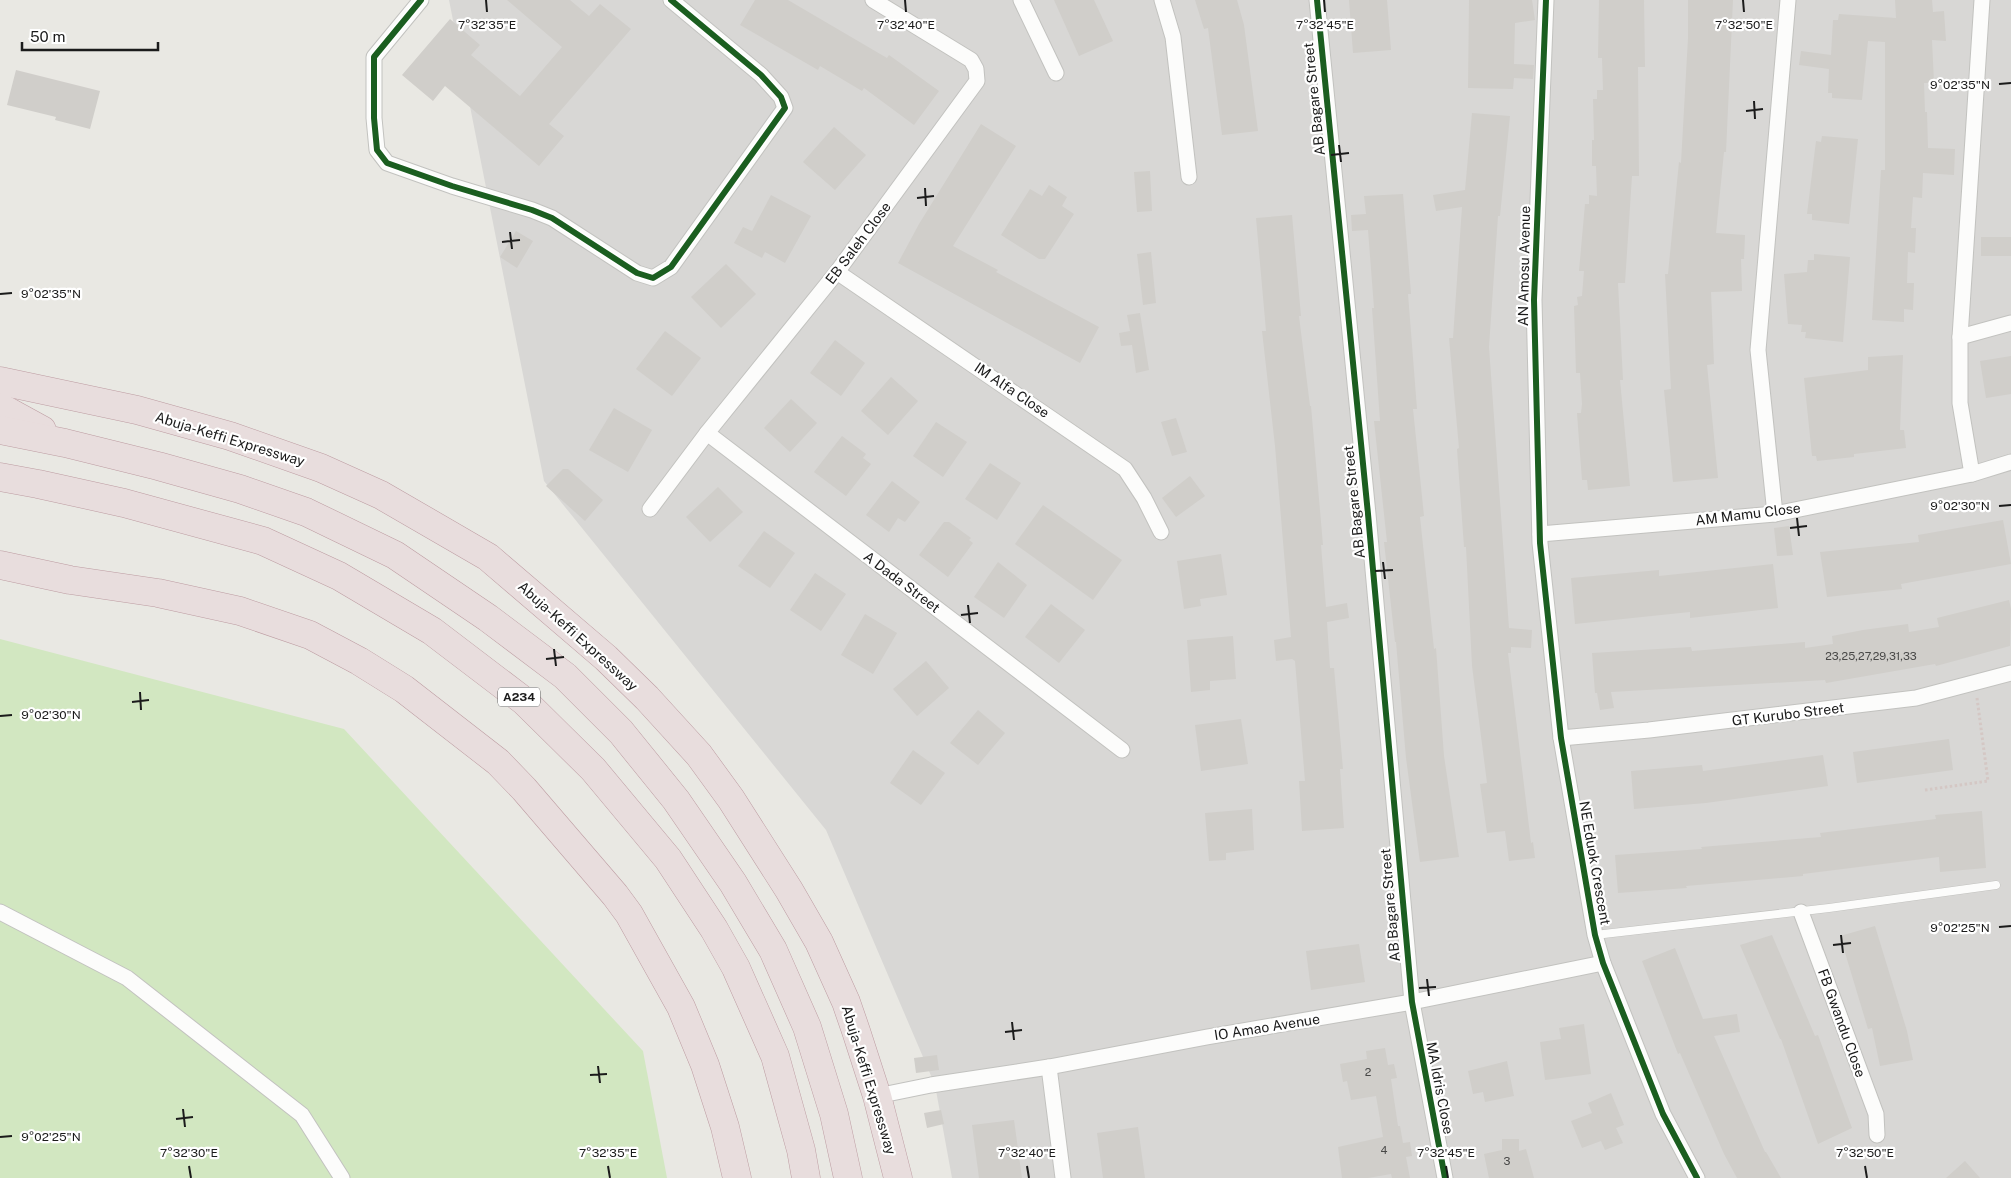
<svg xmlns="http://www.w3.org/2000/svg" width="2011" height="1178" font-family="'Public Sans',sans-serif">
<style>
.residential{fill:#d8d7d5}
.grass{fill:#d2e7c1}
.building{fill:#d0ceca}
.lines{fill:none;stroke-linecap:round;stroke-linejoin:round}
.lane-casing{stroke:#c2c2bf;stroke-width:9}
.street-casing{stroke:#c2c2bf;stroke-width:17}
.highway-casing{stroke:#bd9ca2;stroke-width:29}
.path{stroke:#d4c7c4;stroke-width:3;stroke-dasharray:2.5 2.5;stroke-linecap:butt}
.lane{stroke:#fcfcfb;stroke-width:8}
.street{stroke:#fcfcfb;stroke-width:15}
.highway{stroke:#e8dddd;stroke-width:28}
.cycleway-casing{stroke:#fff;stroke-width:9}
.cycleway{stroke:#1b5e20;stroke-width:6}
.ticks{fill:none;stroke:#1b1b1b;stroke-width:2}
.labels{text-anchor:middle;stroke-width:4.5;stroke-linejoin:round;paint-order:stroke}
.number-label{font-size:11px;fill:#484847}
.shield{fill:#fff;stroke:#5f5f5f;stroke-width:1}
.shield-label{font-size:12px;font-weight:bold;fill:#1b1b1b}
.street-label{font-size:14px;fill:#1b1b1b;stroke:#fff}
.ticks-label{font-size:12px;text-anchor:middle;fill:#1b1b1b;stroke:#fff;stroke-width:4.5;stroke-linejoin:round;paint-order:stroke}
</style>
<rect width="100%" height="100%" fill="#e9e8e3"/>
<polygon class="residential" points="449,0 2011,0 2011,1178 952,1178 935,1085 826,830 544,481"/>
<polygon class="grass" points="0,639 344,729 643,1051 667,1178 0,1178"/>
<g class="building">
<polygon points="507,0 570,0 589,16 600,4 631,29 549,124 564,136 539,166 445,86 433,101 402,75 450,19 480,45 471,55 520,96 562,47"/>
<polygon points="755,0 788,0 887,58 889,55 939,91 914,125 864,88 862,91 820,66 818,70 740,25"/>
<polygon points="1054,0 1094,0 1113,41 1079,56"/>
<polygon points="1195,0 1237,0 1244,25 1258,131 1222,135 1208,28 1204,29"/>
<polygon points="1349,0 1387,0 1391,50 1353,53"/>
<polygon points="1469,0 1532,0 1535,20 1515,23 1514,64 1534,65 1533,79 1514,78 1513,89 1468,88"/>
<polygon points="1599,0 1644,0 1645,67 1638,67 1639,176 1632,176 1625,283 1618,283 1623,380 1620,380 1630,486 1588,490 1587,480 1582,480 1580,454 1577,413 1581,413 1582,404 1580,373 1576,373 1574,306 1578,305 1577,297 1582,296 1584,271 1579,271 1585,204 1589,204 1589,195 1597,196 1596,166 1592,166 1592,140 1594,140 1593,99 1597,99 1597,90 1603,90 1602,58 1598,58"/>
<polygon points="1688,0 1733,0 1726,152 1724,152 1716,233 1745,235 1744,259 1741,259 1742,291 1711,292 1714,364 1707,365 1718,478 1673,482 1664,390 1671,389 1665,274 1668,274 1679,162 1681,163 1688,38"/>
<polygon points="1895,0 1932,0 1933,12 1944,11 1946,41 1932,40 1934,83 1924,83 1925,112 1927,112 1928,148 1955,149 1954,175 1923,173 1922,198 1913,197 1911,228 1916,228 1915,253 1908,252 1907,283 1914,283 1913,310 1904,309 1904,322 1872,320 1881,170 1885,170 1885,42 1868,41 1862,100 1832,98 1832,93 1828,93 1829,69 1799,65 1801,51 1831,55 1833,20 1838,20 1839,14 1896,18"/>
<polygon points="16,70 100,91 90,129 55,120 56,117 7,105"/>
<polygon points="1472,113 1510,116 1500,216 1498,216 1489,347 1509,628 1532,630 1531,648 1511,647 1511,653 1508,653 1531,843 1533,842 1535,858 1509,861 1505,831 1487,833 1480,784 1487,783 1472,666 1466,547 1464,547 1457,449 1459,448 1449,338 1453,338 1462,207 1436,211 1433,195 1465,190"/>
<polygon points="981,124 1016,146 953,246 998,270 996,272 1099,327 1080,363 898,263 919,224"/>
<polygon points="834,127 866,155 835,190 803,162"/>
<polygon points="1822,136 1858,139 1849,224 1812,220 1812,214 1807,214 1816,141 1821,142"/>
<polygon points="1150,171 1152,211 1137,212 1134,172"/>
<polygon points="1049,185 1067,197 1062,206 1074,214 1045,259 1039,259 1001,235 1030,189 1042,196"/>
<polygon points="1403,194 1411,294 1408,294 1417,409 1413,409 1424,516 1420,517 1434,649 1436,648 1444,756 1459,857 1420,862 1406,758 1396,642 1395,642 1384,542 1387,542 1374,421 1380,421 1372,308 1374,308 1368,230 1352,231 1351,215 1366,214 1364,196"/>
<polygon points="771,195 811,216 785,263 765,252 762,258 734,243 743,227 752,231"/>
<polygon points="1292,215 1301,316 1299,316 1310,406 1311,406 1323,545 1321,545 1326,607 1347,603 1349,618 1327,622 1330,668 1334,668 1343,769 1340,769 1344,828 1302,831 1299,781 1305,781 1295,661 1292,659 1276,661 1274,640 1291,637 1275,446 1262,331 1266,331 1256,218"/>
<polygon points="516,231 533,241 517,268 500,257"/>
<rect x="1981" y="237" width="30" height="19"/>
<polygon points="1151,252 1156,303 1143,305 1137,254"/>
<polygon points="1814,254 1850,257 1843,342 1805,338 1806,332 1801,332 1802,325 1788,324 1784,274 1807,272 1808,260 1814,260"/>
<polygon points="726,264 756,294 721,328 691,297"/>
<polygon points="1140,313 1149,370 1136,373 1132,345 1121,346 1119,333 1130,331 1127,315"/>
<polygon points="665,331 701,358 672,396 636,369"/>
<polygon points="835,340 865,363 841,396 810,373"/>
<polygon points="1903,355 1900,430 1904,430 1906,448 1854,454 1854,457 1817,461 1816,456 1812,456 1804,378 1868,370 1868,357"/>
<polygon points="2011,356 2011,394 1986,398 1980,361"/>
<polygon points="891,377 918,401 888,435 861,411"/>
<polygon points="791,399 817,423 790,452 764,428"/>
<polygon points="614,408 652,430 628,472 589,450"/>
<polygon points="1176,418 1187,452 1172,456 1161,422"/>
<polygon points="936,422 967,442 943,477 913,456"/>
<polygon points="842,436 866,454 863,458 871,464 846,496 814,472"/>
<polygon points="990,463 1021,483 997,520 965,499"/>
<polygon points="563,469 568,469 603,500 585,521 546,486"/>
<polygon points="1190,476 1205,496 1176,517 1162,498"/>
<polygon points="892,481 920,502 905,522 898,518 889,532 866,515"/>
<polygon points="718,487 743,512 710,542 686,517"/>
<polygon points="1043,505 1122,560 1093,600 1015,544"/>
<polygon points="2003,520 2011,564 1901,584 1902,589 1827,597 1820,552 1919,542 1918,535"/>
<polygon points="944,522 949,522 971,538 969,540 973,543 948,577 919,555"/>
<polygon points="1789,526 1793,555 1777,556 1774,528"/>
<polygon points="764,531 795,553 770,588 738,566"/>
<polygon points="1221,554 1227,595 1200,599 1201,606 1184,609 1177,561"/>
<polygon points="998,562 1027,585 1004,618 974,597"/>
<polygon points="1773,564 1778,608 1690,618 1690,612 1575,624 1571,578 1659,570 1659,576"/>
<polygon points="815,573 846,594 821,631 790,610"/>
<polygon points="2009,600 2011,609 2010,646 1936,666 1935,664 1826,683 1825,680 1611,692 1614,708 1600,710 1597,693 1595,693 1592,653 1691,647 1692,651 1805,642 1805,648 1833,644 1832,636 1863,630 1908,624 1909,632 1939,627 1937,618"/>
<polygon points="1051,604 1085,630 1059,663 1025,637"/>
<polygon points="865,614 897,633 873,674 841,655"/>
<polygon points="1233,636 1236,679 1210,681 1210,690 1191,692 1187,640"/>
<polygon points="926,661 949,688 917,716 893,689"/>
<polygon points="978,710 1005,733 978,765 950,743"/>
<polygon points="1241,719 1248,764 1201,771 1195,725"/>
<polygon points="1949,739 1953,770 1857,783 1853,752"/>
<polygon points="913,750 945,773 921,805 890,783"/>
<polygon points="1823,755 1828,786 1706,803 1634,809 1631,771 1702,765 1703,771"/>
<polygon points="1252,809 1254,850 1226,853 1226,860 1209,861 1205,813"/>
<polygon points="1982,811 1986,868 1940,872 1939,857 1803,874 1803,876 1686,886 1687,888 1618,893 1615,855 1702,849 1701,847 1821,837 1820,833 1936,819 1935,815"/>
<polygon points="1875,926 1907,1031 1913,1060 1880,1066 1872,1028 1868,1029 1840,936"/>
<polygon points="1772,935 1815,1036 1818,1035 1852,1128 1818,1144 1781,1039 1780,1039 1740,945"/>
<polygon points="1359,944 1365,982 1311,990 1306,951"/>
<polygon points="1675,948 1703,1019 1737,1014 1740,1032 1714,1036 1765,1152 1766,1152 1781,1178 1737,1178 1724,1154 1680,1053 1678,1054 1642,961"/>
<polygon points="1584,1024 1591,1074 1545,1080 1540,1042 1561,1039 1559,1028"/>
<polygon points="1385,1048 1388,1065 1394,1064 1397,1078 1391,1079 1398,1126 1400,1126 1403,1143 1410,1142 1412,1156 1406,1157 1410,1178 1392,1178 1391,1174 1368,1178 1342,1178 1338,1147 1383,1137 1376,1096 1351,1100 1347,1081 1343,1082 1340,1064 1367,1059 1366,1051"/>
<polygon points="937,1055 939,1070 916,1073 914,1058"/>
<polygon points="1507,1061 1514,1096 1485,1102 1483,1092 1473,1094 1468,1071"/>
<polygon points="1611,1093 1624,1125 1616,1128 1623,1143 1605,1150 1601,1141 1582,1148 1571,1121 1592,1113 1588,1103"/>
<polygon points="941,1110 944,1124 927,1128 924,1113"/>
<polygon points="1014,1120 1022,1178 979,1178 972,1125"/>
<polygon points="1138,1127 1145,1178 1103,1178 1097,1133"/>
<polygon points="1502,1139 1519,1139 1519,1151 1526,1149 1534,1178 1489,1178 1484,1154 1502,1150"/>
<polygon points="1965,1161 1980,1178 1946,1178"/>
</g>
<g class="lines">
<g class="lane-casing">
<polyline id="lane" points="1595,935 1829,908 1996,885"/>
</g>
<g class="street-casing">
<g id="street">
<polyline points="421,0 374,57 374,118 377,150 387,163 452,186 532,210 552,218 637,273 653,278 671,267 785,108 781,97 761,75 671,0"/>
<polyline points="1021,0 1056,73"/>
<polyline points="1162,0 1173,37 1189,177"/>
<polyline points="1317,0 1368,514 1412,1002 1445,1178"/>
<polyline points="1546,0 1534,300 1540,543 1561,738 1595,935 1603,963 1663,1114 1697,1178"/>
<polyline points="837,272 1125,469 1144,498 1161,532"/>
<polyline points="1960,337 2011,323"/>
<polyline points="707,433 1122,750"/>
<polyline points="1972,474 1960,403 1960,337 1982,0"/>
<polyline points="650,509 707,433 837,272 977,81 976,69 971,60 873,0"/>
<polyline points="1775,514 1758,350 1788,0"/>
<polyline points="1540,534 1775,514 1972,474 2011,462"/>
<polyline points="1561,738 1649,730 1916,698 2011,673"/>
<polyline points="0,912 127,978 302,1115 342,1178"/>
<polyline points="1801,912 1876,1114 1877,1135"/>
<polyline points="1049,1067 1063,1178"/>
<polyline points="877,1096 931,1085 1049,1067 1207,1037 1412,1002 1603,963"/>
</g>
</g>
<g class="highway-casing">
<g id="highway">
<polyline points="0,381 137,410 230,436 321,468 381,495 488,557 606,658 647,698 699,755 731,799 789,890 819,942 846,1002 856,1031 877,1096 898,1178"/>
<polyline points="0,407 42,430"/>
<polyline points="0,430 65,443 158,466 240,489 306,512 395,555 488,618 565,676 621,732 676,800 733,883 773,950 807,1027 834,1114 848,1178"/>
<polyline points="0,477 38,484 124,503 263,541 339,576 432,631 524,701 593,769 668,859 714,929 736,968 775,1056 801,1150 806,1178"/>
<polyline points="0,565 70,580 158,593 240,611 310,635 359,661 404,689 498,762 524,789 615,895 629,914 681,1007 705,1065 725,1127 737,1178"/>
</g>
</g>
<polyline class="path" points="1925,790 1988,781 1977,698"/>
<use href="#lane" class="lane"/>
<use href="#street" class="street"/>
<use href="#highway" class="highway"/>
<g class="cycleway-casing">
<g id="cycleway">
<polyline points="421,0 374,57 374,118 377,150 387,163 452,186 532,210 552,218 637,273 653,278 671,267 785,108 781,97 761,75 671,0"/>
<polyline points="1317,0 1368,514 1412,1002 1445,1178"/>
<polyline points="1546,0 1534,300 1540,543 1561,738 1595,935 1603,963 1663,1114 1697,1178"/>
</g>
</g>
<use href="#cycleway" class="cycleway"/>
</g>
<path class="ticks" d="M486,0L487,12M905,0L906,12M1324,0L1325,12M1743,0L1744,12M1999,84L2011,83M1754,101L1755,119M1746,111L1763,109M1339,145L1341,162M1331,155L1349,153M925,188L926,206M917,198L934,196M510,232L512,249M502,242L520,240M0,294L12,293M1999,506L2011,505M1797,518L1799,536M1790,528L1807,526M1383,562L1385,579M1375,571L1393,570M968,605L970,623M961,615L978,613M554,649L556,666M546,659L564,657M140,692L141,710M132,702L149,700M0,716L12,715M1999,927L2011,926M1841,935L1843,953M1833,945L1851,943M1427,979L1429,996M1419,988L1436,987M1012,1022L1014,1040M1005,1032L1022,1030M598,1066L600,1083M590,1075L607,1074M183,1109L185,1127M176,1119L193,1117M0,1137L12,1136M189,1166L191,1178M608,1166L610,1178M1027,1166L1029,1178M1446,1166L1448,1178M1865,1166L1867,1178"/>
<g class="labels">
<g class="number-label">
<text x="1871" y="660">23,25,27,29,31,33</text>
<text x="1368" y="1076">2</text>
<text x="1384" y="1154">4</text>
<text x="1507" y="1165">3</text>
</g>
<rect class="shield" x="498" y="687.5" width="42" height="19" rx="4"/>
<g class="shield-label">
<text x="519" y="701">A234</text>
</g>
<g class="street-label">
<text transform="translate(1314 99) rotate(-96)" y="5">AB Bagare Street</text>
<text transform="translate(858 243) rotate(-53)" y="5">EB Saleh Close</text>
<text transform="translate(1524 266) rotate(-89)" y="5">AN Amosu Avenue</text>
<text transform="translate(1012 390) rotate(34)" y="5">IM Alfa Close</text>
<text transform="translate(230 439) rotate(17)" y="5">Abuja-Keffi Expressway</text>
<text transform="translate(1354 502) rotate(-96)" y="5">AB Bagare Street</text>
<text transform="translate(1748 514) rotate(-7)" y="5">AM Mamu Close</text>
<text transform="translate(902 582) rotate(37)" y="5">A Dada Street</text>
<text transform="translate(578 636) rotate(42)" y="5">Abuja-Keffi Expressway</text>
<text transform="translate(1788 714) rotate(-7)" y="5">GT Kurubo Street</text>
<text transform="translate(1595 863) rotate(80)" y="5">NE Eduok Crescent</text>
<text transform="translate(1390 905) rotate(-95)" y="5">AB Bagare Street</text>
<text transform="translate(1842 1023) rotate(70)" y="5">FB Gwandu Close</text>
<text transform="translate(1267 1027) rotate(-9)" y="5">IO Amao Avenue</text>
<text transform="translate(869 1080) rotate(73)" y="5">Abuja-Keffi Expressway</text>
<text transform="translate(1440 1088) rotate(79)" y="5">MA Idris Close</text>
</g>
</g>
<g class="ticks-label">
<text x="487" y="29">7°32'35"E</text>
<text x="906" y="29">7°32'40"E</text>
<text x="1325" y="29">7°32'45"E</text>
<text x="1744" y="29">7°32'50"E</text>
<text x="1960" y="89">9°02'35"N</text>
<text x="51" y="298">9°02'35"N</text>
<text x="1960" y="510">9°02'30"N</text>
<text x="51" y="719">9°02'30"N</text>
<text x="1960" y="932">9°02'25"N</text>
<text x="51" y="1141">9°02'25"N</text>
<text x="189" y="1157">7°32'30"E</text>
<text x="608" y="1157">7°32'35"E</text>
<text x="1027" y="1157">7°32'40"E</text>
<text x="1446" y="1157">7°32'45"E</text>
<text x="1865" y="1157">7°32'50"E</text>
</g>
<path d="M22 42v8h136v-8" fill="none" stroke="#1b1b1b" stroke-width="2.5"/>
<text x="30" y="42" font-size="15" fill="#1b1b1b" stroke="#ffffff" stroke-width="4" paint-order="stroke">50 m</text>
</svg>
